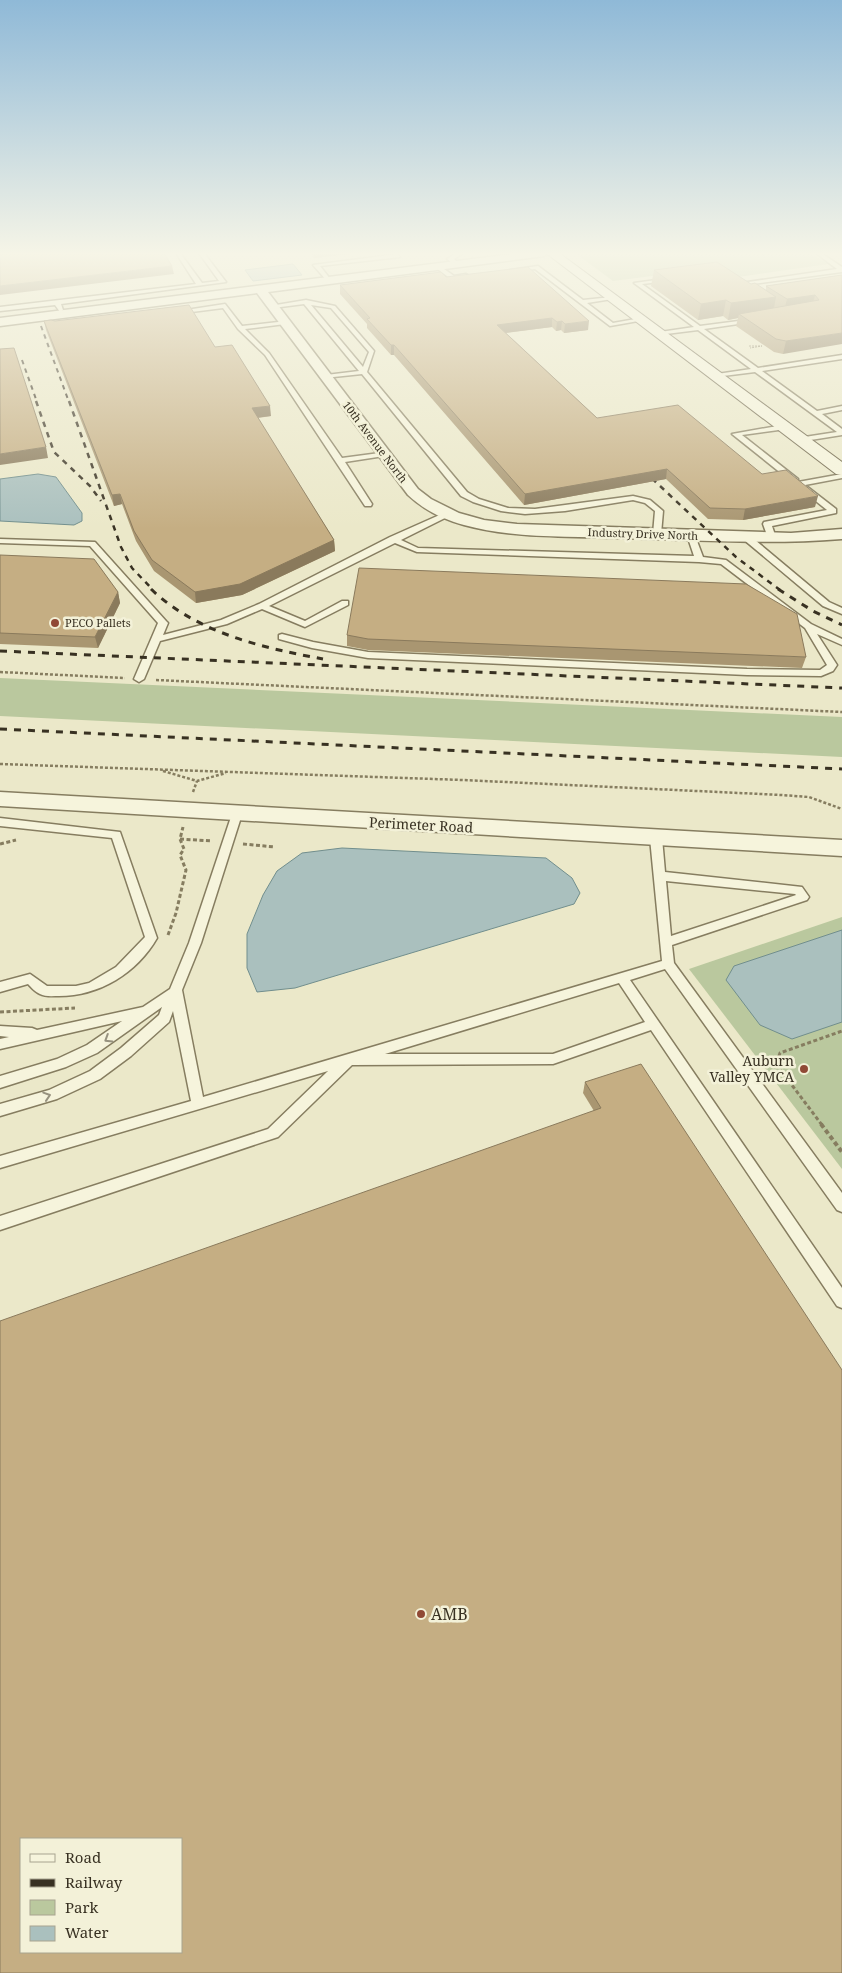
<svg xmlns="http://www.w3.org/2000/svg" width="842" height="1973" font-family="'Noto Serif',serif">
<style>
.green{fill:#bac89e}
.water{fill:#aac0be;stroke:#718e8d}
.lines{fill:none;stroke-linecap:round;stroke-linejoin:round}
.lane-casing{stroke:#867d60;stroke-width:3}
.street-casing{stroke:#867d60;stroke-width:3}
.secondary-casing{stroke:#685e43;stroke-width:2}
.path-far3{stroke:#867d60;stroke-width:1;stroke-dasharray:2 1;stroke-linecap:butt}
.path-far2{stroke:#867d60;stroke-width:2.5;stroke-dasharray:3 2;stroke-linecap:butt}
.path-far1{stroke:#867d60;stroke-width:3;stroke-dasharray:4 2.5;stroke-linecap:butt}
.path{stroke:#867d60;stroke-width:4;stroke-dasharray:4.5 3;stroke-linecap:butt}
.lane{fill:#f6f4dc;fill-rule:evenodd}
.street{fill:#f6f4dc;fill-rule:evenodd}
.secondary{fill:#f6f4dc;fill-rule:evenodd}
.rail-far2{stroke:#383122;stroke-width:2;stroke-dasharray:4.5 4.5;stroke-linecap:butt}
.rail-far1{stroke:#383122;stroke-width:2.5;stroke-dasharray:5.5 5.5;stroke-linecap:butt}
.rail{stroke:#383122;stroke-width:3;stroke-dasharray:7 7;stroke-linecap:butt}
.wall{fill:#a99671}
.shaded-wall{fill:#8a7a5c}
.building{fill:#c5ae83;stroke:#8a7a5c;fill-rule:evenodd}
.oneway{stroke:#97927f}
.poi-dot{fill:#904935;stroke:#f3f1d8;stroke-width:2}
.labels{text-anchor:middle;stroke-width:5;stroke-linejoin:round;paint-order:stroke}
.far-street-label{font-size:11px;fill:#383122;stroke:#f3f1d8}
.far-poi-label{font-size:11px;fill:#383122;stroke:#f3f1d8;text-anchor:start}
.street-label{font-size:14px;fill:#383122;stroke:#f3f1d8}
.poi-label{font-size:14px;fill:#383122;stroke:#f3f1d8;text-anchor:end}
.near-poi-label{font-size:16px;fill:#383122;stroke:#f3f1d8;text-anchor:start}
</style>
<rect width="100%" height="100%" fill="#ebe8c9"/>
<g class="green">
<polygon points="575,253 809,253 829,264 738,277 722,267 613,281"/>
<polygon points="0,678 842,717 842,757 0,716"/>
<polygon points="842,917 842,1169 689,969"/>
</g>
<g class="water">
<polygon points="293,264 302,275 253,281 245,270"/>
<polygon points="38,474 56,477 82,513 82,521 74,525 0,521 0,479"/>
<polygon points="342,848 546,858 572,878 580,893 574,904 295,988 257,992 247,968 247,934 263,895 277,871 302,853"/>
<polygon points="842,930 842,1022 792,1039 760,1025 726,980 734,966"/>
</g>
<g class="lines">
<g class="lane-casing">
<g id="lane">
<polygon points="176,253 180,253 202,283 219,281 199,253 204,253 226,282 61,304 63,310 60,312 55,305 0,311 0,307 196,284"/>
<polygon points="457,253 463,253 454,259 459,264 456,266 447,259"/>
<polygon points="816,253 821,253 842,267 842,272 737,286 734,284 837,269"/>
<polygon points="398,254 400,257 320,266 331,280 328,282 313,265"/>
<polygon points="437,264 454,276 466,274 469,276 451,279 435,267"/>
<polygon points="538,266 583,300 612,297 612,299 587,303 613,323 641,318 644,320 610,326 535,269 513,272 510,270"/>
<polygon points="671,278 669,281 642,284 700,326 754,319 752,322 704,329 758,368 842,355 842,359 762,371 817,411 842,406 842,410 822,414 842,429 842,435 798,442 798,438 837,432 755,372 715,377 714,376 717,374 751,369 698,330 658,335 658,333 660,332 694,327 634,283"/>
<path d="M306,300L335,306L374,351L367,372L467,492L479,499L508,508L535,509L633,496L650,500L663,511L661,534L657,536L653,534L655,511L645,503L633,500L565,511L525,514L501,511L473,502L461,496L362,374L324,378L323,377L326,375L359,371L304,304L273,308L270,306ZM311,305L331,308L369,352L363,367Z"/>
<polygon points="225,304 242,326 287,321 285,324 245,329 269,353 342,458 387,452 387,456 384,456 345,462 372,504 371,506 365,506 265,355 238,329 223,308 176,314 173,312"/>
<polygon points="783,425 786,425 786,429 742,435 798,479 798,482 842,474 842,478 805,485 836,509 836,513 772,526 776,538 772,540 768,538 763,524 764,522 827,510 732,434"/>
<polygon points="444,513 448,515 447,517 401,540 418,548 694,556 687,535 694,533 703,557 726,560 811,624 842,639 842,645 817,634 837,665 833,671 821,676 747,675 368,658 312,648 279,639 279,635 282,634 313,642 368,652 747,669 820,670 827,665 805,628 721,564 699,562 417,552 395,543 269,606 305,621 342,601 348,601 348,605 305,627 262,609 227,624 160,641 144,679 139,682 134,679 158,623 90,546 0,543 0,539 95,542 166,621 168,623 163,635 221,620 259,604 390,537"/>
<polygon points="743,535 749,535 829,602 842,608 842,614 823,606 743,539"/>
<path d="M237,810L242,814L201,943L182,990L203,1097L662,961L650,838L652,835L656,834L662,838L665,872L802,887L809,897L807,900L672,945L674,963L842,1193V1212L837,1210L665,969L630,980L842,1288V1308L837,1306L651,1030L553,1064L352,1065L278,1137L0,1230V1216L268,1129L328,1071L0,1168V1156L191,1101L173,1011L169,1022L131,1056L100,1079L57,1099L0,1116V1104L49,1090L90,1071L121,1048L159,1015L162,1007L97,1053L66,1067L0,1088V1076L57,1059L87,1045L122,1021L0,1049V1039L9,1037L0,1036V1026L32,1028L37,1030L143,1007L170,989L189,943L232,814ZM666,881L795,894L796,895L671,936ZM619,983L645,1022L553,1054H385Z"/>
<path d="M0,818L120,832L157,938C137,973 99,996 59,996C53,996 45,997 40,994C35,992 31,987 28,984L0,992V982L30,974L47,986H76L89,983L116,967L145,937L112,838L0,826Z"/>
</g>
</g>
<g class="street-casing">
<g id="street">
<path d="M521,253H549L544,256L268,292L418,489L431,499L459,513L484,520L517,524L791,533L842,529V539C769,545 696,540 622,538C570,536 515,539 464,525C442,519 424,510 408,495L257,293L0,326V318Z"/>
<polygon points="0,792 842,840 842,856 0,806"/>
</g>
</g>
<g class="secondary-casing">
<polygon id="secondary" points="546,253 559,253 842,462 842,475 836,474"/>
</g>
<polyline class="path-far3" points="749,346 762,346 750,348"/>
<g class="path-far2">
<polyline points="0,672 125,678"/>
<polyline points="156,680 842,712"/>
<polyline points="0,764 463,780 782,795 809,797 842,809"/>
<polyline points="163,771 197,781 226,773"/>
<polyline points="193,792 197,781"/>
</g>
<g class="path-far1">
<polyline points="180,839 212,841"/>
<polyline points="0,844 16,840"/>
<polyline points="243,844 275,847"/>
<polyline points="168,935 176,913 186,870 180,855 184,849 180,839 183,827"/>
<polyline points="0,1012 75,1008"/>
<polyline points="822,1125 776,1064 780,1053 842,1031"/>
</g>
<polyline class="path" points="821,1124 842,1152"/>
<use href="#lane" class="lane"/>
<use href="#street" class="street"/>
<use href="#secondary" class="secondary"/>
<g class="rail-far2">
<polyline points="41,326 69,402"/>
<polyline points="22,360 37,402"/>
</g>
<g class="rail-far1">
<polyline points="36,401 54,452 90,486 101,501"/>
<polyline points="69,401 121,547 132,568 153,590"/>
<polyline points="644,471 736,557 780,590"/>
</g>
<g class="rail">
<path d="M151,589C197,633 263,648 323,659"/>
<polyline points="778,589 813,611 842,625"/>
<polyline points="0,651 842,688"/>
<polyline points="0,729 842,769"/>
</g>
</g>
<g class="wall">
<polygon points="310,253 359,253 314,258"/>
<polygon points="654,270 751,284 766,290 766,286 842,275 783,354 774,352 736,326 738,318 728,320 723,316 698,320 651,286"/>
<polygon points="446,277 588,330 564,333 561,330 556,331 552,327 506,333 597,418 762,474 815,507 743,520 708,519 666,479 524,505 394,355 391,355 367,328 367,324 340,294 340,285"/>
<polygon points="44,321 55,321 215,347 271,416 258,418 334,540 335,551 242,595 196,603 154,571 136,541 122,504 114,506 46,330"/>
<polygon points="0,555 118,592 120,603 98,648 0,644"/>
<polygon points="347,635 806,657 802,668 368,650 347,646"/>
<polygon points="585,1082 842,1370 594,1111 583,1093"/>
</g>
<g class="shaded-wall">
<polygon points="314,253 359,253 314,258"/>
<polygon points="172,266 174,274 0,295 0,286"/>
<polygon points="815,295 812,307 784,311 787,299"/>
<polygon points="776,297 773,313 739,314 738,318 728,320 731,303"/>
<polygon points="726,300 723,316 698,320 701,304"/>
<polygon points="552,318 552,327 497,334 497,325"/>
<polygon points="562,321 561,330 556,331 557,322"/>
<polygon points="589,321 588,330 564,333 565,324"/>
<polygon points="842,333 842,344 783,354 786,341"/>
<rect x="391" y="345" width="3" height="10"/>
<polygon points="270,406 271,416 253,418 252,408"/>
<polygon points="46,447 48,458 0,465 0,454"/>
<polygon points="667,469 666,479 524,505 525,494"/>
<polygon points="120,494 122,504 114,506 112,495"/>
<polygon points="818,496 815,507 743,520 745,509"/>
<polygon points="334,540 335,551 242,595 196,603 195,592"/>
<polygon points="118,592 120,603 98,648 95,637"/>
</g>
<g class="building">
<polygon points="0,253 164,253 172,266 0,286"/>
<polygon points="717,262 751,284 755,283 776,297 731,303 726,300 701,304 654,270"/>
<polygon points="528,267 589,321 565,324 562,321 557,322 552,318 497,325 597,418 678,405 762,474 786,470 818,496 745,509 710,508 667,469 525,494 394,345 391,345 367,319 370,318 340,285 441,272 446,277"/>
<polygon points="842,275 842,333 786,341 776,339 739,314 819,300 815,295 787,299 766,286"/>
<polygon points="189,305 215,347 232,345 270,406 252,408 334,540 240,584 195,592 152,560 134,531 120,494 112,495 44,321 51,320 55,321"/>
<polygon points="14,348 46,447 0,454 0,349"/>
<polygon points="0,555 94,559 118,592 95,637 0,633"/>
<polygon points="359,568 746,584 797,614 806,657 368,639 347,635"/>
<path d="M641,1064L842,1370V1973H0V1321L601,1108L585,1082ZM21,1839H181V1952H21Z"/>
</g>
<defs><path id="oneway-chevron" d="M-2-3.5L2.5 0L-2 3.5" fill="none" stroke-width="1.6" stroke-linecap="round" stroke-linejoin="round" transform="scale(1.25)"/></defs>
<g class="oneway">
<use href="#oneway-chevron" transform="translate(108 1039) rotate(148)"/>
<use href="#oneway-chevron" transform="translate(47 1096) rotate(-18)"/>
</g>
<linearGradient id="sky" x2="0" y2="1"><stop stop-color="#8fb9d7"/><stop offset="0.48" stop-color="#f6f5e7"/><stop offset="1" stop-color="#f6f5e7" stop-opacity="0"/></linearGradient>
<rect width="842" height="529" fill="url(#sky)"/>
<g class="poi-dot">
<circle cx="55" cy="623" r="5"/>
<circle cx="804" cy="1069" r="5"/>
<circle cx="421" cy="1614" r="5"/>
</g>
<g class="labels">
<g class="far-street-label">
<text transform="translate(375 442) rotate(53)" y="4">10th Avenue North</text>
<text transform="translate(643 534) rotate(2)" y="4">Industry Drive North</text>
</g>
<g class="far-poi-label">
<text x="65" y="627">PECO Pallets</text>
</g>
<g class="street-label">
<text transform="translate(421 825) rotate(3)" y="5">Perimeter Road</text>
</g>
<g class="poi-label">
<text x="794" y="1066">Auburn<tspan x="794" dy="16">Valley YMCA</tspan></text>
</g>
<g class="near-poi-label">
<text x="431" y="1620">AMB</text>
</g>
</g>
<rect x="20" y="1838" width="162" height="115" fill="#f3f1d8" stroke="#a8a48f"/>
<rect x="30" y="1854" width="25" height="8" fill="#f6f4dc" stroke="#a8a48f"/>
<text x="65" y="1863" font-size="15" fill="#383122">Road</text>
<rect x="30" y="1879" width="25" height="8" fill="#383122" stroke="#a8a48f"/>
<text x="65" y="1888" font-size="15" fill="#383122">Railway</text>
<rect x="30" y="1900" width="25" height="15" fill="#bac89e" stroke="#a8a48f"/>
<text x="65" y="1913" font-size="15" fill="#383122">Park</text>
<rect x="30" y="1926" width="25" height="15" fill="#aac0be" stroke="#a8a48f"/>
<text x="65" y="1938" font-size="15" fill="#383122">Water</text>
</svg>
